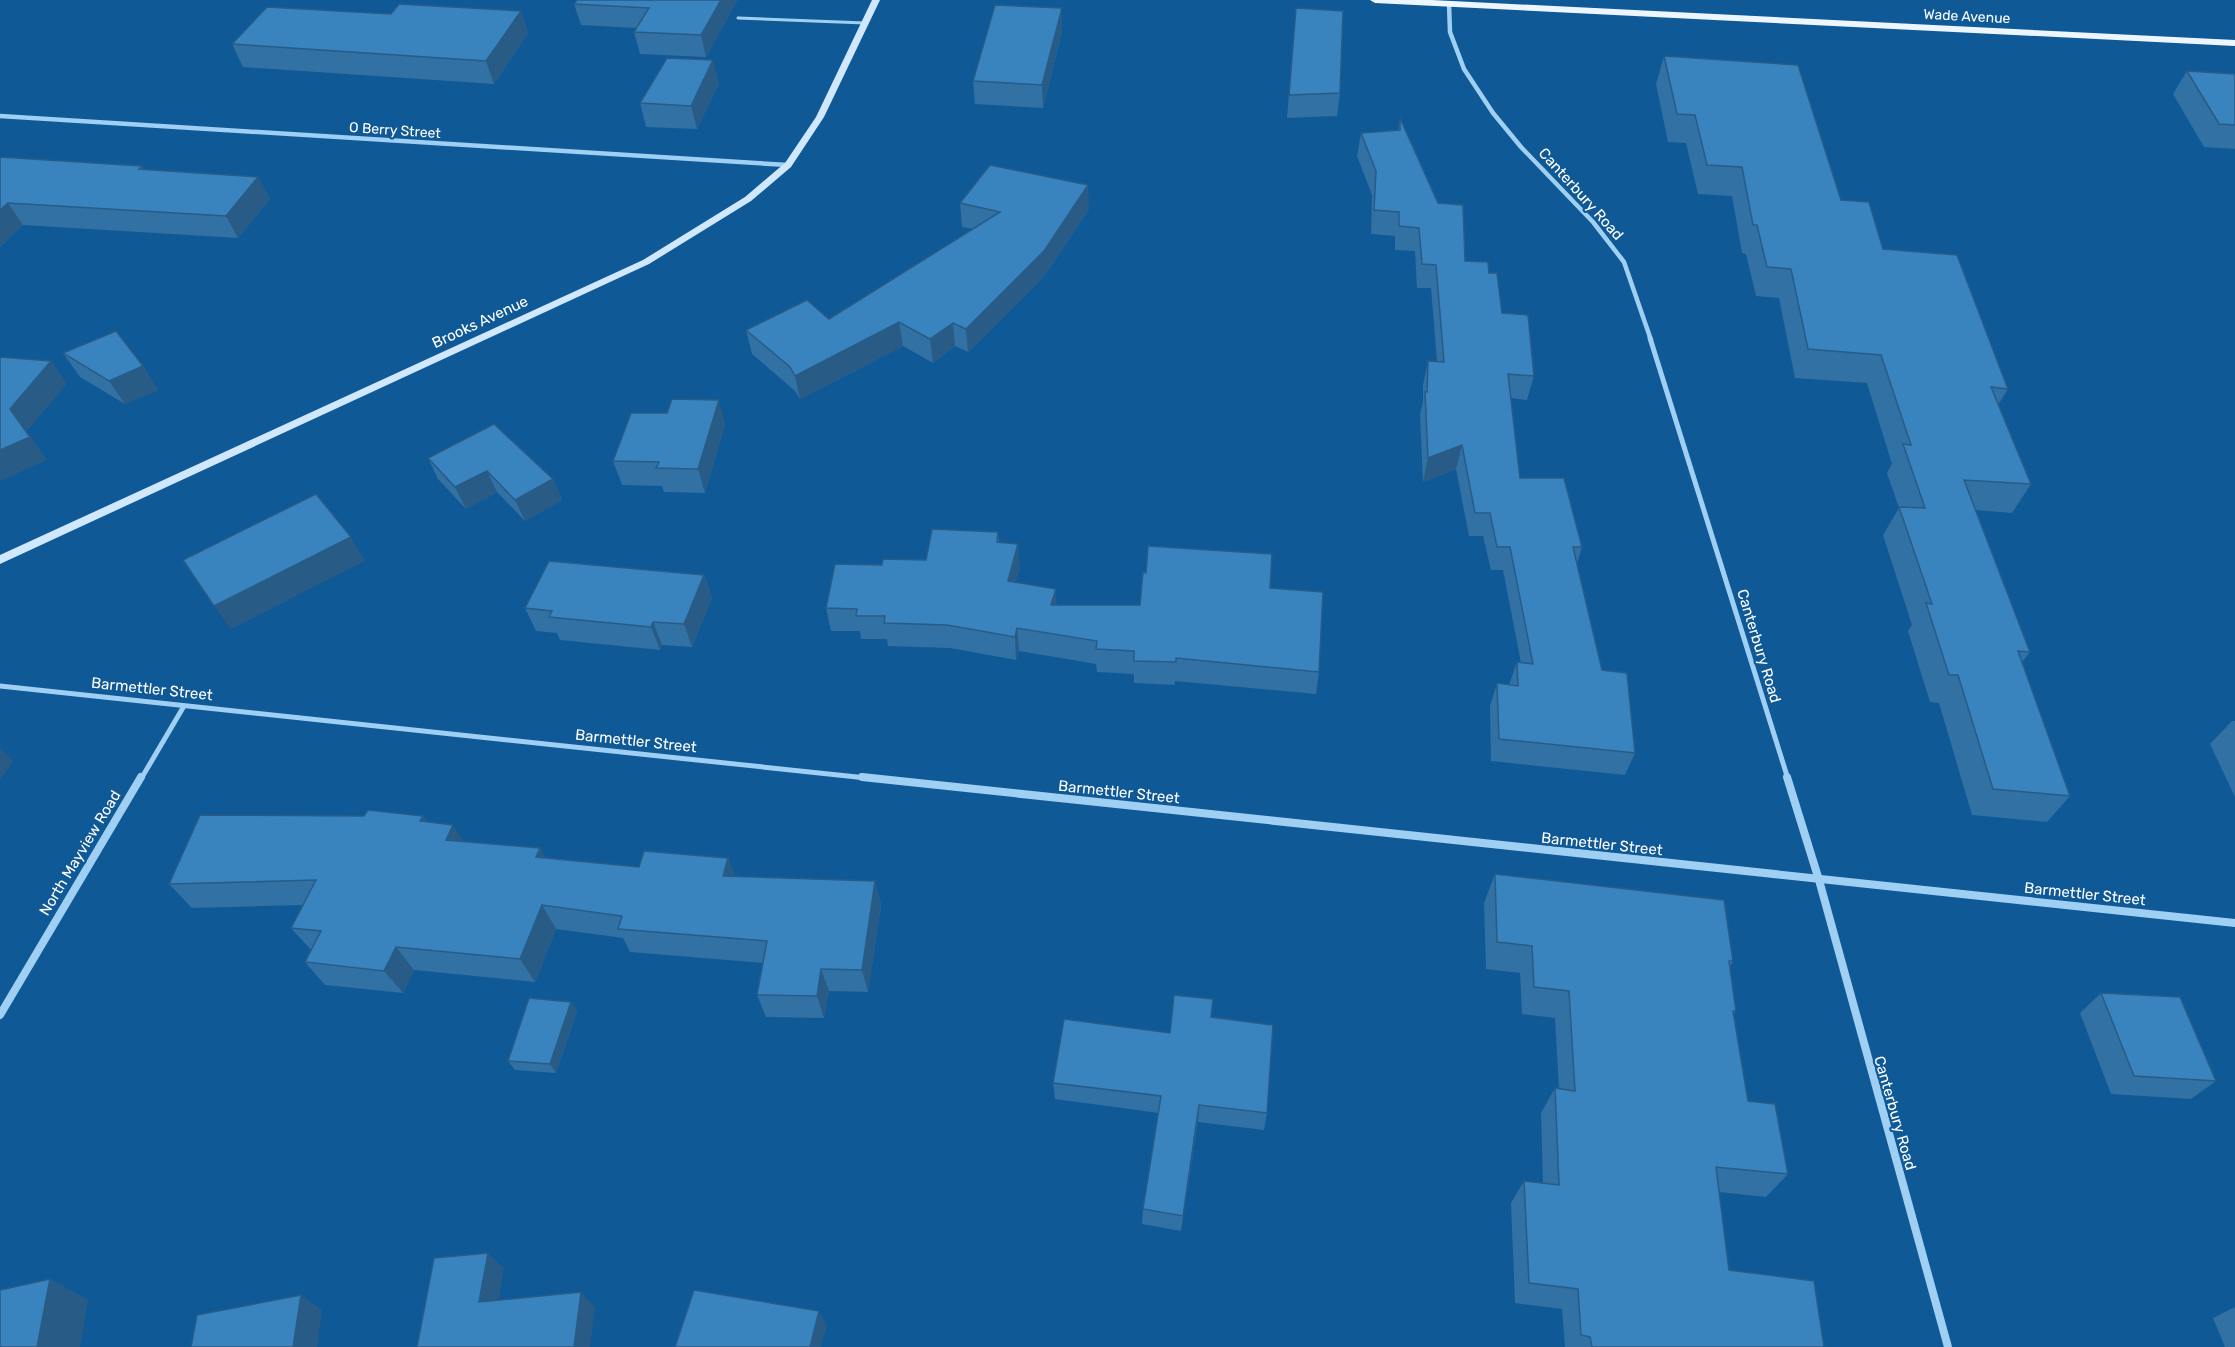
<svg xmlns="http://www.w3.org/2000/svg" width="2235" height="1347" font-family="Rubik,sans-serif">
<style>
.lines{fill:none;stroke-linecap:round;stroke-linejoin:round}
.service{stroke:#a0cff4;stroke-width:3}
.minor-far2{stroke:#a0cff4;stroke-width:4.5}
.minor-far1{stroke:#a0cff4;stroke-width:5}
.minor{stroke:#a0cff4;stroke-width:8}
.secondary{fill:#d0e8fd;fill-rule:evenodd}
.primary{fill:#edf6ff;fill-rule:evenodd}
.wall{fill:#3171a4}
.shaded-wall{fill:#285c86}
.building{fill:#3983bf;stroke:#285c86;stroke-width:1.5}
.labels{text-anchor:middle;stroke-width:4.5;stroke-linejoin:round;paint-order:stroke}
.far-street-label{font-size:14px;fill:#fff;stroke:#105997}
.street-label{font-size:15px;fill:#fff;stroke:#105997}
</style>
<rect width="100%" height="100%" fill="#105997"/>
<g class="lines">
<polyline class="service" points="738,18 865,23"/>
<g class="minor-far2">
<polyline points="1449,4 1450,32 1464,69 1493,113 1521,147 1593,222 1624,262 1651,340"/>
<polyline points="0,116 788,165"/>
</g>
<g class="minor-far1">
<polyline points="1650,338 1788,779"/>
<polyline points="0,686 876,779"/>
<polyline points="141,779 184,706"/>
</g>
<g class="minor">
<polyline points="862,777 2235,923"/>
<polyline points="1787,777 1819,880 1948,1347"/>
<polyline points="0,1015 141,777"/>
</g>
<polygon class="secondary" points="872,0 880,0 824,117 791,167 751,201 649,264 0,564 0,555 643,260 745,197 785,163 816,117"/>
<polygon class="primary" points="1370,0 1432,0 2235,40 2235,46 1375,3"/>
</g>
<g class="wall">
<polygon points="574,4 735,4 706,57 640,54 634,32 637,28 581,25"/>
<polygon points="521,11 528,33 494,84 243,67 232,44 391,14"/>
<polygon points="1062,31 1043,108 975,104 973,81"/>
<polygon points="1294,31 1340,93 1337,116 1287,118"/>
<polygon points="1664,56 1841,200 1883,249 2008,389 1998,405 2031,484 2012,513 1976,510 2030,652 2022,662 2070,796 2047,822 1972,815 1939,703 1930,702 1908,631 1912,625 1883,535 1899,508 1887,473 1892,464 1867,383 1795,378 1779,298 1756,296 1746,254 1742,253 1732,196 1698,194 1686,143 1668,142 1656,84"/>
<polygon points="2187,71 2235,74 2235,149 2204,147 2173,94"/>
<polygon points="719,83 697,129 646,127 640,103"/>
<polygon points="1400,118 1465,261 1489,273 1502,313 1534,376 1527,400 1511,398 1520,478 1582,547 1577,564 1602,670 1635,753 1625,775 1491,761 1490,706 1497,683 1509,685 1517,662 1521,663 1503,570 1491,570 1483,536 1469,536 1456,469 1423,482 1420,415 1423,401 1423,385 1428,361 1437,362 1431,288 1417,288 1415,251 1395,250 1395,236 1371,234 1372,195 1357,156 1361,133 1398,131"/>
<polygon points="0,157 142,166 143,170 258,177 270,199 238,238 23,225 0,247"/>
<polygon points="960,203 1089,209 1045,275 968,352 955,346 933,363 903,346 800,399 795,391 752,354 746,330 829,319 973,229 962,227"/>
<polygon points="63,353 143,366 158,390 125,404 80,377"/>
<polygon points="725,424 705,493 664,492 662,486 622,485 613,461"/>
<polygon points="428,458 553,479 562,500 525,521 497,492 466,509 438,479"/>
<polygon points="998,532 999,542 1020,567 1015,583 1057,605 1140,605 1270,588 1319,672 1316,694 1175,681 1175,685 1134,683 1134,674 1097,672 1096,664 1019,651 1016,660 950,648 888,646 887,639 861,639 860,631 831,631 826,608 882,565 926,560"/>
<polygon points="704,575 712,598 692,647 662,645 660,650 560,640 557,633 536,631 525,608"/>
<polygon points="2232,721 2235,721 2235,797 2210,744"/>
<polygon points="364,816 423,816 427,822 464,841 540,848 545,858 639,867 728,858 735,877 875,881 881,905 868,992 829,991 824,1018 766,1017 757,995 763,963 630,952 623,938 556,929 535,982 414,970 403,993 325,985 305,962 311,950 291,928 303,905 192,908 169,884"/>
<polygon points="1495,874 1733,961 1730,967 1736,1011 1734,1014 1748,1101 1788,1174 1766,1197 1719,1192 1729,1270 1824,1347 1565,1347 1562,1309 1515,1303 1511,1203 1524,1181 1543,1183 1541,1113 1555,1088 1559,1089 1555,1018 1522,1014 1520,973 1486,969 1484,903"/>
<polygon points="2101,993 2216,1081 2191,1099 2111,1094 2080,1013"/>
<polygon points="571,1002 577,1011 556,1073 515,1070 508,1061"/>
<polygon points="1211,1017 1267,1113 1264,1130 1198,1122 1181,1231 1142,1224 1143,1209 1159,1113 1055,1099 1053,1083 1170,1033"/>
<polygon points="2235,1307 2235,1347 2225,1347 2213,1318"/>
</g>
<g class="shaded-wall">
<polygon points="721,0 739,0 735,4 706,57 701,35"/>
<polygon points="1062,8 1062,31 1043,108 1042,85"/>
<polygon points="521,11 528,33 494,84 486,61"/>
<polygon points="713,60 719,83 697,129 691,106"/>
<polygon points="258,177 270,199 238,238 226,216"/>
<polygon points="1088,185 1089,209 1045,275 968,352 966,329"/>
<polygon points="8,203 23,225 0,247 0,210"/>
<polygon points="899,322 903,346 800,399 795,376"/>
<polygon points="953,323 955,346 933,363 930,339"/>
<polygon points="51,361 67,384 27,431 47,460 0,481 0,450 10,409"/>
<polygon points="143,366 158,390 125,404 109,381"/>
<polygon points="719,400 725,424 705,493 698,469"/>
<polygon points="1462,445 1456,469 1423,482 1428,458"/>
<polygon points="487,471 497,492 466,509 455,487"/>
<polygon points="553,479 562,500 525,521 515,500"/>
<polygon points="351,537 365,561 231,629 214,606"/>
<polygon points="1018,544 1020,567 1010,604 1008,581"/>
<polygon points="704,575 712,598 692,647 684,624"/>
<polygon points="1056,589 1057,612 1051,605"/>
<polygon points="653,622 662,645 660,650 651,627"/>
<polygon points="1017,628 1019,651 1016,660 1015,637"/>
<polygon points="0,748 13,761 0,781"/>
<polygon points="423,816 439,840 420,821"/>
<polygon points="453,825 469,849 446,840"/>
<polygon points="540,848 554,873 536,857"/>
<polygon points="728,858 738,882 723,876"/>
<polygon points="875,881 881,905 868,992 862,970"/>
<polygon points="542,905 556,929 535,982 520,959"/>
<polygon points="396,947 414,970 403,993 384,971"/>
<polygon points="821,969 829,991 824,1018 817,996"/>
<polygon points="571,1002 577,1011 556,1073 550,1064"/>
<polygon points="1199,1105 1198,1122 1181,1231 1183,1216"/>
<polygon points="488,1253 504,1268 496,1316 479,1302"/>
<polygon points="50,1279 88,1300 80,1347 37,1347"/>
<polygon points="581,1292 595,1307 590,1347 574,1347"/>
<polygon points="301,1295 322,1310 317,1347 293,1347"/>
<polygon points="819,1311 827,1325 821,1347 810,1347"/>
</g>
<g class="building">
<polygon points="577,0 721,0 701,35 634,32 649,8 574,4"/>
<polygon points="399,4 521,11 486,61 232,44 267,7 391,14"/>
<polygon points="995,5 1062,8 1042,85 973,81"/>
<polygon points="1296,8 1343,11 1340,93 1289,95"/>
<polygon points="1664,56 1798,65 1841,200 1869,202 1883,249 1957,255 2008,389 1991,387 2031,484 1964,480 2030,652 2018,651 2070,796 1993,789 1958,675 1949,675 1926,603 1932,604 1899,507 1925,508 1903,444 1911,445 1881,355 1808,349 1791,269 1767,267 1757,225 1753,225 1742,167 1707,165 1695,115 1677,114"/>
<polygon points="667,58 713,60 691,106 640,103"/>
<polygon points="2187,71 2235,74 2235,125 2219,124"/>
<polygon points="1400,118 1438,203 1463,205 1465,261 1488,262 1489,273 1497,273 1502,313 1528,315 1534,376 1508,374 1520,478 1564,478 1582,547 1573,547 1602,670 1627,673 1635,753 1499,739 1497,683 1518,686 1517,662 1533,664 1510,547 1497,547 1490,513 1475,513 1462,445 1428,458 1425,392 1427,392 1428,361 1444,362 1436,265 1422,264 1419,228 1399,226 1399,212 1374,210 1376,171 1361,133 1400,130"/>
<polygon points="0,157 142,166 139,169 258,177 226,216 8,203 0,210"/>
<polygon points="990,165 1088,185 1044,251 966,329 953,323 930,339 899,322 795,376 790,367 746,330 807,300 829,319 1000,212 960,203"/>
<polygon points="116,331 143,366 109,381 63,353"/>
<polygon points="0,357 51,361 10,409 30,437 0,450"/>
<polygon points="672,399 719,400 698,469 656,468 659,462 613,461 631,413 667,413"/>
<polygon points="494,424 553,479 515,500 487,471 455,487 428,458"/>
<polygon points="316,494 351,537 214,606 183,560"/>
<polygon points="932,529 998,532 997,542 1018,544 1008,581 1056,589 1051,605 1140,605 1143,572 1146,573 1148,546 1272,554 1270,588 1323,592 1319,672 1176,658 1176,662 1134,661 1134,651 1096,649 1097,641 1017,628 1015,637 947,625 884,623 885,616 856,616 857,609 826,608 835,564 882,565 883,559 926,560"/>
<polygon points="549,561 704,575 684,624 653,622 651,627 549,617 552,611 525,608"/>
<polygon points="368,810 423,816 420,821 453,825 446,840 540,848 536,857 639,867 644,851 728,858 723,876 875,881 862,970 821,969 817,996 757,995 767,941 618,929 622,916 542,905 520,959 396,947 384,971 305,962 321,931 291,928 316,880 169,884 200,815 364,816"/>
<polygon points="1495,874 1724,900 1733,961 1729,961 1736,1011 1733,1011 1748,1101 1775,1104 1788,1174 1716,1167 1729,1270 1814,1281 1824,1347 1592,1347 1590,1337 1581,1335 1578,1289 1529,1283 1524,1181 1559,1185 1555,1088 1575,1091 1569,991 1534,987 1532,946 1497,942"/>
<polygon points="2101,993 2180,997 2216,1081 2134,1076"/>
<polygon points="1174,995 1213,999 1211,1017 1273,1025 1267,1113 1199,1105 1183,1216 1143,1209 1161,1096 1053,1083 1064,1019 1170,1033"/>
<polygon points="529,998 571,1002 550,1064 508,1061"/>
<polygon points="488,1253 479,1302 581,1292 574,1347 417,1347 434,1258"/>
<polygon points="50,1279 37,1347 0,1347 0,1290"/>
<polygon points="694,1290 819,1311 810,1347 675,1347"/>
<polygon points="301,1295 293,1347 191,1347 197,1315"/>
</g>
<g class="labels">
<g class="far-street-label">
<text transform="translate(1967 16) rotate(3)" y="5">Wade Avenue</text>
<text transform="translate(395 130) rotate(4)" y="5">O Berry Street</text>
</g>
<g class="street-label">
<text transform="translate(1581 194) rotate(48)" y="5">Canterbury Road</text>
<text transform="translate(480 322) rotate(-25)" y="5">Brooks Avenue</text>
<text transform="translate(1759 646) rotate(73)" y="5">Canterbury Road</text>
<text transform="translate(152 689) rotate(6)" y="5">Barmettler Street</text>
<text transform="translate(636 741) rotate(6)" y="5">Barmettler Street</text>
<text transform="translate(1119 792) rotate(6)" y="5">Barmettler Street</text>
<text transform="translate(1602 844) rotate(6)" y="5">Barmettler Street</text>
<text transform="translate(80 853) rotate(-59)" y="5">North Mayview Road</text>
<text transform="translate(2085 894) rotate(6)" y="5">Barmettler Street</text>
<text transform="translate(1895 1113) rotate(74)" y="5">Canterbury Road</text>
</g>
</g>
</svg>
